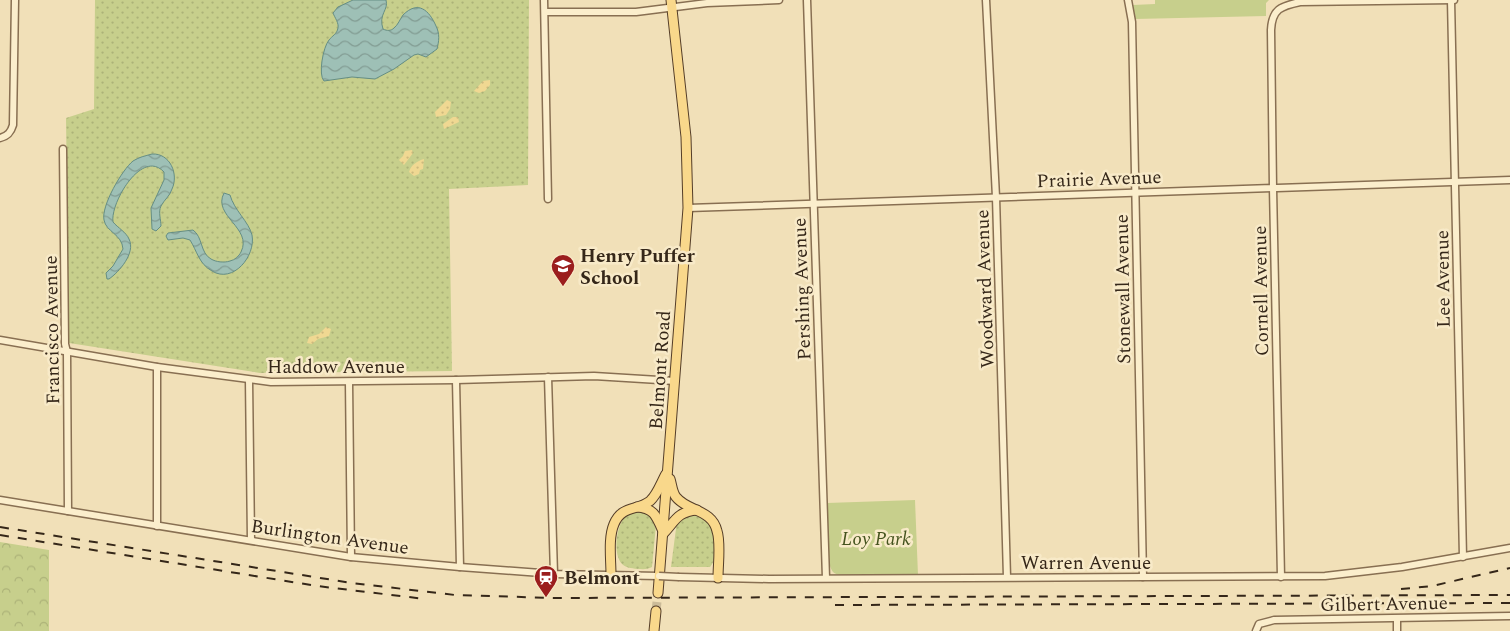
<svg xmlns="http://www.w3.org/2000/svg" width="1510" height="631" font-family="Spectral,serif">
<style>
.grass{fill:url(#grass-dots)}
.forest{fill:url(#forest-crowns)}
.sand{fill:url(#sand-dots)}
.green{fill:#c7cf8c}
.water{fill:url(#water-waves);stroke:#658e84}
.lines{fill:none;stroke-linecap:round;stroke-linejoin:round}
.major-tunnel{stroke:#cbbb98;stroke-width:9;stroke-dasharray:9 4.5;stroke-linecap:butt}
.minor-casing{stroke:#886f52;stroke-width:9}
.major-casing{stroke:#543d28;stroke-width:11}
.minor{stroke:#fbeecc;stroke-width:6}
.major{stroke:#f9d88b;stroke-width:9}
.rail{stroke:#352719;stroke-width:2;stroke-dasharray:9 9;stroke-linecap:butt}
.minor-bridge-casing{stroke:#886f52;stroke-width:9;stroke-linecap:butt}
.minor-bridge{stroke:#fbeecc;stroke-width:6}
.labels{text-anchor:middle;stroke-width:5;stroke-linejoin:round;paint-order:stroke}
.street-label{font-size:19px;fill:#352719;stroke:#f8eac8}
.poi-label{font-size:19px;font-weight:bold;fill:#352719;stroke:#f8eac8;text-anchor:start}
.park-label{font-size:19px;font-style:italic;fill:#45531e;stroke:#f8eac8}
</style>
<defs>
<pattern id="grass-dots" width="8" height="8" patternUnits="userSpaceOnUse" patternTransform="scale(1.25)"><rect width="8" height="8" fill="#c7cf8c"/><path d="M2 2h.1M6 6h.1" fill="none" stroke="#acb278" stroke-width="1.8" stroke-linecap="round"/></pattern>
<pattern id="forest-crowns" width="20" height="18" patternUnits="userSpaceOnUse" patternTransform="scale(1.25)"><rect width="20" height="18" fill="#c7cf8c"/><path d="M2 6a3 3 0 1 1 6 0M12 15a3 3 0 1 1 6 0" fill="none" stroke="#acb278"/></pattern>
<pattern id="sand-dots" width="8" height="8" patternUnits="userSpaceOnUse" patternTransform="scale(1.25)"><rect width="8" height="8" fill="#f0d892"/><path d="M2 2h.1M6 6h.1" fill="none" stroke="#ceb97d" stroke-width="1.8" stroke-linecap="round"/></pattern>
<pattern id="water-waves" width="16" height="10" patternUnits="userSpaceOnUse" patternTransform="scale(1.25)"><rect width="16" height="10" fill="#9ec0b6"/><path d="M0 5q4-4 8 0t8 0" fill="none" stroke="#829c93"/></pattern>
</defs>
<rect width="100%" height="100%" fill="#f1e0b8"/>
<g class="grass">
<polygon points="95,0 529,0 528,185 449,189 452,371 260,373 69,343 66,118 94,109"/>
<path d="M634,511H648L656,525L652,567C647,570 642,569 637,569C631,568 626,568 622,564C613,554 616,528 624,518C627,515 631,513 634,511Z"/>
<path d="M688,515C710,516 715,527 715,547C715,555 715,561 710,567H671L677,521Z"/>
</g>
<polygon class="forest" points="0,542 49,550 49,631 0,631"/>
<g class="sand">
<polygon points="490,80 490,85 485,91 479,93 474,91 483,81"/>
<polygon points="447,100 451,102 450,109 446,115 436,117 435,112"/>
<polygon points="453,117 458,117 459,122 444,129 443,124"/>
<polygon points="412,150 413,153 404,165 399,160 403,156 405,151"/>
<path d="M424,159L423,169L420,170L419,174L414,176L409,172C411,165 417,161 424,159Z"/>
<polygon points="326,327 331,329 329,336 318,339 312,344 307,343 309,337 319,334"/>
</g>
<g class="green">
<polygon points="1155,0 1269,0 1266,3 1266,16 1135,19 1133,5 1155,4"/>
<path d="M915,500L918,575H843C833,575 831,571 829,562L827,503Z"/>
</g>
<g class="water">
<path d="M353,0H386C389,10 378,14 383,29C387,31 391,31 394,28C398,25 400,19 403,15C418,0 429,10 436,26C440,34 439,41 437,49L426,57L418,54L414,55L394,69L375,79L352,77L324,81C318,75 323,47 329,40C332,36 337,34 338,28C339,23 335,18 333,13L338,7Z"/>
<path d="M152,154C170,153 179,174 172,189C170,196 164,200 161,206C158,212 161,220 161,226L156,231L152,229L151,208L164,180V172C142,148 110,203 113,222C118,228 126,232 129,239C136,253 119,272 109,279H107L106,273L113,266L123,249C122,234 106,232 104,220C101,206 122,170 133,161C139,157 145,156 152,154Z"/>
<path d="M224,193L230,195C234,210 249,222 252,235C256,256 233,284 212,271C199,264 197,251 190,240L183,238L168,240L166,236L168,233L193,230C203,237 200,253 211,259C216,262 224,263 230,261C235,260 239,256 241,252C253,228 212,216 224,193Z"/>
</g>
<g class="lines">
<polyline class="major-tunnel" points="656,611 658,593"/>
<g class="minor-casing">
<g id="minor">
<polyline points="544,0 548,199"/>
<polyline points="807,0 826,578"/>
<polyline points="986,0 996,197 1007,577"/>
<polyline points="1128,0 1132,22 1143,577"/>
<polyline points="1451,0 1463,557"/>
<polyline points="545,12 636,12 707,3 779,0"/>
<path d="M0,138C8,136 11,132 13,125L15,0"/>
<polyline points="63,149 65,344 67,352 68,511"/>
<polyline points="688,208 1510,180"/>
<polyline points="0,340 157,367 271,382 456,380 594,376 675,381"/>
<polyline points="157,367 157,526"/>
<polyline points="548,377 554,574"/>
<polyline points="249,380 251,540"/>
<polyline points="456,380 460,567"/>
<polyline points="349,382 351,557"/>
<polyline points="0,500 351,557 460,567 554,574 659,576"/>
<polyline points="679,577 769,579 1325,576 1402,567 1510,548"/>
<path d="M1281,577L1273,188L1271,30C1272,9 1281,6 1300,2L1454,0"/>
<polyline points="1397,619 1397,631"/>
<polyline points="1256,631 1259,624 1274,620 1510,616"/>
</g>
</g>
<g class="major-casing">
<g id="major">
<path d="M670,479C672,485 672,492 676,497C688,512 712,509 717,531C721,543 718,564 718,578"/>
<path d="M637,507C653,508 656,515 662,529"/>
<path d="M663,534C676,520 677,512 697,510"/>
<path d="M611,575C611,559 608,538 614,524C622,505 637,511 650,501C657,495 661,483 666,474"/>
<polyline points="658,593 688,208 686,137 671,0"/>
<polyline points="654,631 656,611"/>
</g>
</g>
<use href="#minor" class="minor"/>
<use href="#major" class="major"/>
<g class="rail">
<polyline points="0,527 352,583 455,595 554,598 1510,595"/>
<polyline points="0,535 317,586 425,599"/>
<polyline points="1401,589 1432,586 1510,568"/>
<polyline points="835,605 1510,603"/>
</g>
<g class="minor-bridge-casing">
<polyline id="minor-bridge" points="659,576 679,577"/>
</g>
<use href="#minor-bridge" class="minor-bridge"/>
</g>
<defs>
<g id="school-pin" transform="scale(1.25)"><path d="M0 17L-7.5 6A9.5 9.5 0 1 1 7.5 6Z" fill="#9b1e1e" stroke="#f8eac8"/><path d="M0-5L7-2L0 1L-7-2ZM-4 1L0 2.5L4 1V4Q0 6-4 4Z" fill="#fff"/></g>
<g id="station-pin" transform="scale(1.25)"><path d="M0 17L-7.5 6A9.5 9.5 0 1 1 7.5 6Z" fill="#9b1e1e" stroke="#f8eac8"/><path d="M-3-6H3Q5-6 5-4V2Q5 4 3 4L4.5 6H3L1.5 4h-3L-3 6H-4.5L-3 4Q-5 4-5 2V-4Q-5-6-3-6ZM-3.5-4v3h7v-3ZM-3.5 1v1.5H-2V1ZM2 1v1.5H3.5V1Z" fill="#fff"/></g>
</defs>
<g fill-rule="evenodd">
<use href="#school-pin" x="563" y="266"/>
<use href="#station-pin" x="546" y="577"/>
</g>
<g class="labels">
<g class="street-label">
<text transform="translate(1099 178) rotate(-2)" y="7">Prairie Avenue</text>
<text transform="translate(1442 279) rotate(-91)" y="7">Lee Avenue</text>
<text transform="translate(801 289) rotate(-92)" y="7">Pershing Avenue</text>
<text transform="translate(984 289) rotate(-92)" y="7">Woodward Avenue</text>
<text transform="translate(1122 289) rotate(-91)" y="7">Stonewall Avenue</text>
<text transform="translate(1260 291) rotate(-91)" y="7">Cornell Avenue</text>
<text transform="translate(51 330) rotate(-91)" y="7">Francisco Avenue</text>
<text x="336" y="373">Haddow Avenue</text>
<text transform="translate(659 370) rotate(-86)" y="7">Belmont Road</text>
<text transform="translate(330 536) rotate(8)" y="7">Burlington Avenue</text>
<text x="1086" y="569">Warren Avenue</text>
<text transform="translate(1384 603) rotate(-1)" y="7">Gilbert Avenue</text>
</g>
<g class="poi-label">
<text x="580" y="262">Henry Puffer<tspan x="580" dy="22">School</tspan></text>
<text x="564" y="584">Belmont</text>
</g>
<g class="park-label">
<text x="876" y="545">Loy Park</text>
</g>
</g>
</svg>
